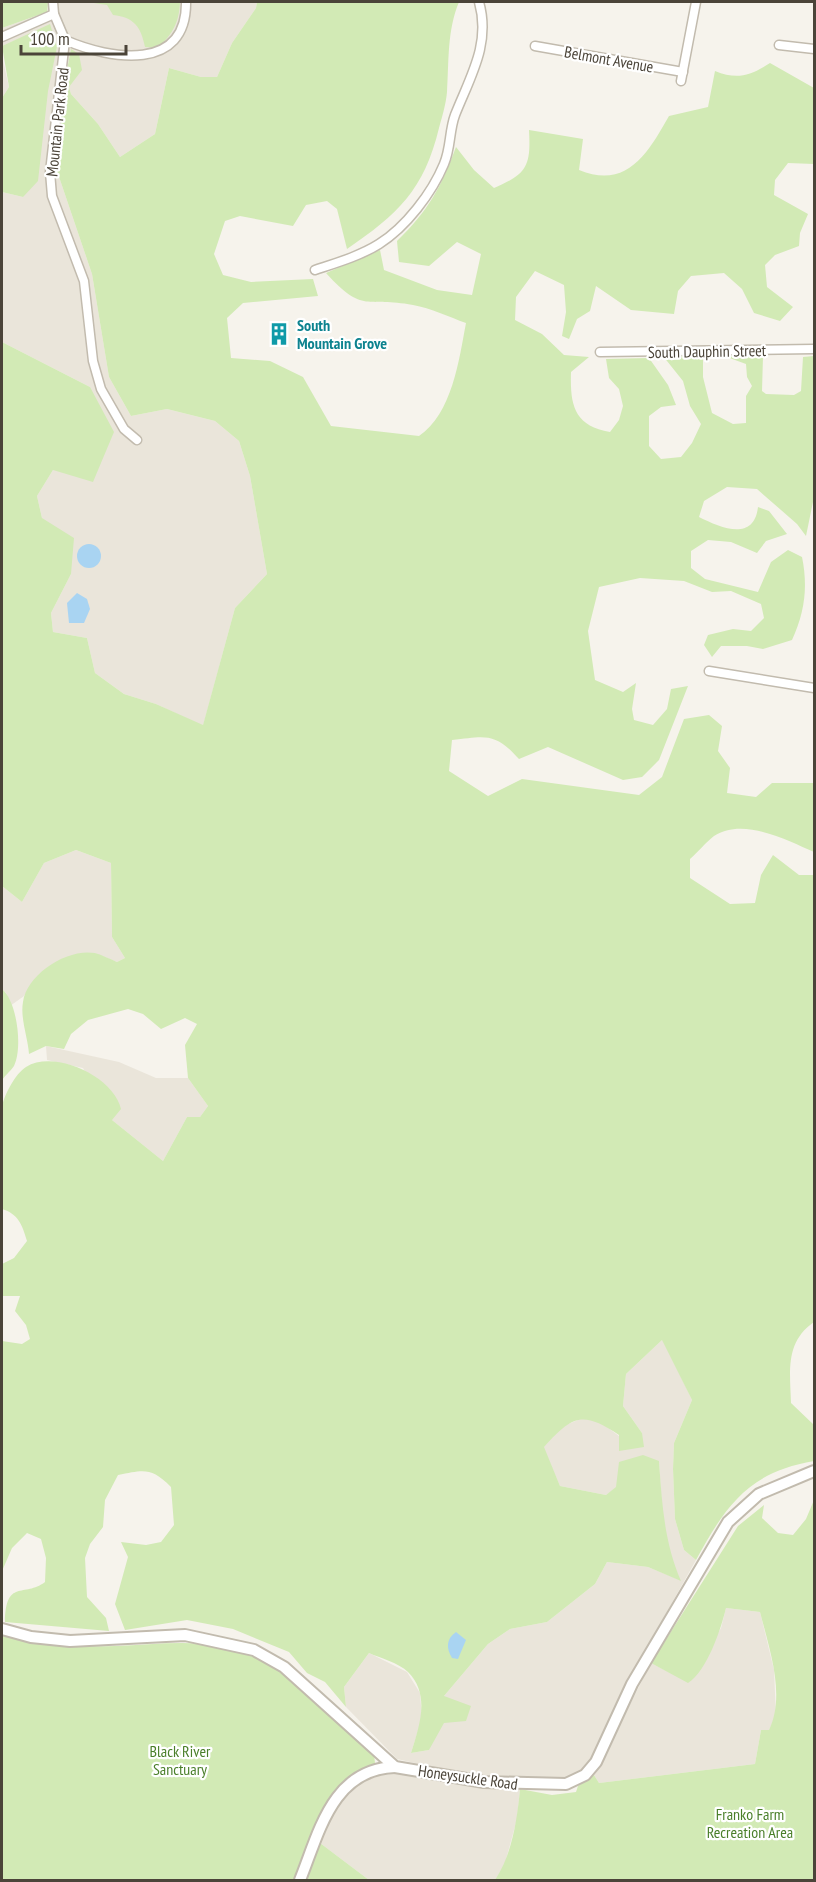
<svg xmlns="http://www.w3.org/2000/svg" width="816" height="1882" font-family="'PT Sans Narrow',sans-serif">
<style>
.residential{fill:#eae5da}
.green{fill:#d2eab5}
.water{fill:#a9d4f2}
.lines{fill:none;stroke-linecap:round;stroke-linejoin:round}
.minor-casing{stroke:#c2bbae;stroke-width:11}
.tertiary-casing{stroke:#c2bbae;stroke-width:14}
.minor{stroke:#fff;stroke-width:8}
.tertiary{stroke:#fff;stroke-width:10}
.labels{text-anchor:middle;stroke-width:4.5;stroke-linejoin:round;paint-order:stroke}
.street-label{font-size:16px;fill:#4b4439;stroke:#fff}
.culture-label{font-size:16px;font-weight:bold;fill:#0d838f;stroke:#fff;text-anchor:start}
.park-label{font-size:16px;fill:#4a7f2a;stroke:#fff}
</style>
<rect width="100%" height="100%" fill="#f6f3ec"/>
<g class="residential">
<polygon points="48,2 257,2 256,8 232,43 217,77 201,77 169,68 155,134 120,157 98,124 71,94 69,87 71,49 65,80 56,168 92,274 109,377 131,416 167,409 215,421 239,441 250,476 267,574 235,608 203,726 156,704 124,694 95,673 87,638 53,632 51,613 71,574 42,518 37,496 53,470 90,387 2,342 2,192 23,197 57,47 16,40 2,46 2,28 47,12"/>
<polygon points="2,56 9,87 2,98"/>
<polygon points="76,850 111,863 112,937 125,958 117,962 94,953 33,982 24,996 10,1006 6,993 2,989 2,886 22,902 44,863"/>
<polygon points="46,1046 119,1062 156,1078 188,1078 208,1106 200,1117 187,1117 163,1161 112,1120 83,1068 47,1060"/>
<polygon points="663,1339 692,1400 674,1443 673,1469 675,1519 684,1550 696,1560 627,1683 592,1759 586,1769 564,1779 463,1774 397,1759 346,1707 344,1687 369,1653 407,1672 420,1693 422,1718 411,1753 429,1750 444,1696 488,1644 510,1629 547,1622 595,1584 607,1562 648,1567 680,1580 670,1556 662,1511 659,1461 606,1495 560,1486 543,1447 563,1426 583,1418 599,1421 619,1436 642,1433 623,1406 626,1374"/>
<polygon points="726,1608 760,1612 774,1670 776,1716 769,1730 761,1730 755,1764 599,1783 594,1775 651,1663 689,1682 721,1628"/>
<polygon points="397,1772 520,1789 517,1819 504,1867 495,1880 369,1880 320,1843 339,1799 359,1782 374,1776"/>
</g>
<g class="green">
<polygon points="2,2 48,2 47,12 2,28"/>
<path d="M87,2H180C179,23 173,33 158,48L145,47C141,27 134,17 113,15L107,5Z"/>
<path d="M257,2H459C447,30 449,62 447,92C446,104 442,117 439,128C424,190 398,214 347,249L337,209L327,201L306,205L293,226L240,216L225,221L214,254L223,275L251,282L313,279L318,296L243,303L227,318L231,358L270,361L303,377L331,426L419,436C452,414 459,360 466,323C449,317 431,308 413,305C366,296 364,315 326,273L380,250L384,270L437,290L472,295L481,254L457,242L429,266L399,262L397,241C429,210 441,187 456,147L474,170L494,188C527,174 531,166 529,130L583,139L579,170C627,190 648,153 669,116L708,107L715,71C737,80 750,76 770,63L814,88V164L788,163L775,180L774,195L808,214L800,233L799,246L775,255L765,265L767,287L793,307L780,321L754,313L742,289L724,273L691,276L678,291L674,314L631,310L596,286L590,311L577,319L569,339L562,336L566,312L564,285L535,271L516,297L515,320L542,334L564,355L589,357L571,372C570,405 574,426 610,432L619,420L623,406L619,389L609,378L606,359L649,358L668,385L676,405L661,407L649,416V446L661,459L681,457L692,443L701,424L690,406L683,381L663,356L703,355V377L712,413L733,424L746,423V396L752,386L747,377L746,364L724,356H763L762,391L766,394L794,395L801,391L803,357L814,356V497L806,536L797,524L757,489L727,487L704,501L699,517C721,528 754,542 758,507L769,511L787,534L766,541L757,553L731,542L708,540L691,551V568L705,579L758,592L771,562L788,550L802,557C808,586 805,612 792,640L763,649L747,646H721L712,657L704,645L708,635L733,629L751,631L764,618L761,604L731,591L712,592L684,581L640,578L599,587L588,631L595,680L623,692L636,683L632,709L634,720L653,725L667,709L671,689L688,686L659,760L642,777L623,780L548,747L519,759C495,732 486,736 452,740L449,771L488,796L522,779L639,795L662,777L684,719L709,715L722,726L718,751L730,768L727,793L756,797L772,783H814V852C787,840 743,817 714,836C706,842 698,852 690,859V878L730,904L755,903L761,875L773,855L799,875H814V1322C785,1342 790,1371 791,1403L814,1425V1461C749,1472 726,1505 696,1560L684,1550L675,1519L673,1469L674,1443L692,1400L662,1340L626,1374L623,1406L642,1433L644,1447L619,1451V1435C582,1410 572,1416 544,1447L560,1486L606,1495L616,1487L619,1462L643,1455L659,1461C662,1503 664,1542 681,1581L648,1567L607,1562L595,1584L547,1622L510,1629L488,1644L444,1696L471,1706L466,1721L444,1723L429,1750L411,1753C419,1727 431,1695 408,1672C399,1663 380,1658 369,1653L344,1687L346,1707L325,1682L307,1673L289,1652L233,1629L187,1620L125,1630L115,1604L128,1557L121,1542L146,1545L161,1542L174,1525L171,1487C151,1467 144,1470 118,1475L105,1500L103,1527L90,1544L85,1558L87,1597L106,1618L109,1631L5,1622C6,1578 24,1598 45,1582L46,1558L41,1539L27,1533L12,1548L2,1571V1341L22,1344L30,1339L26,1325L15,1311L20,1296H2V1264L14,1258L27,1241C22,1224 18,1214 2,1209V1106C5,1094 15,1074 26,1067C55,1049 114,1077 121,1109L112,1120L163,1161L187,1117H200L208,1106L188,1078L185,1045L197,1024L185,1018L161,1029L143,1014L128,1009L88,1020L71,1034L64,1049L46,1046L29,1054C28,1038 20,1018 23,1002C27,974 67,948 95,953C102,955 110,959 117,962L125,958L112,937L111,863L76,850L44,863L22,902L2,886V342L90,387L114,432L93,482L53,470L37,496L42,518L74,538L71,574L51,613L53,632L87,638L95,673L124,694L156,704L203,725L235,608L267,574L250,476L239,441L215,421L167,409L131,416L109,377L92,274L56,168L65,80L71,49L79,54L82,70L69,87L71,94L98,124L120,157L155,134L169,68L201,77H217L232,43L256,8Z"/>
<polygon points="50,24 57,47 48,91 38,181 23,197 2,192 2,98 9,87 2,46"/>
<path d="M2,989C17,1001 23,1048 14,1066C11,1071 5,1075 2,1080Z"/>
<path d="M814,1500V1880H495C512,1854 517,1821 520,1789L552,1795L576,1792L578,1786L594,1775L599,1783L755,1764L761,1730H769C786,1695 769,1648 760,1612L726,1608C721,1629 707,1671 688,1683L651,1663L738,1526L764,1505L762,1518L778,1533L793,1535L806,1519Z"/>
<path d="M2,1635C39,1645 76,1647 115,1646C165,1644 216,1636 263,1659C297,1675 345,1727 374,1754L375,1763L332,1796L296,1880H2Z"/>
<polygon points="320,1843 369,1880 306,1880"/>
</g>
<g class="water">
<circle cx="89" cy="556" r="12"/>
<polygon points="77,593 87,599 90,609 84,623 69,623 67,603"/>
<path d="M456,1632L466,1640L458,1659L452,1658C446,1648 446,1639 456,1632Z"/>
</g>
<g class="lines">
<g class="minor-casing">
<g id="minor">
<polyline points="53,2 54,14 65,40 50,172 52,196 84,281 93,361 101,389 124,429 137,440"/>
<polyline points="2,37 54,14"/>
<path d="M65,40C111,60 187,72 186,2"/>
<polyline points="779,45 814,49"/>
<polyline points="535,46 683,72"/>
<polyline points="681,81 696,2"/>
<path d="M315,270C336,263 360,256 379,244C406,227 432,193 444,164C451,148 449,131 455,115C470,77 491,44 479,2"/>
<polyline points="600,352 814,349"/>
<polyline points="709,671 814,688"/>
</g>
</g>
<g class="tertiary-casing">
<g id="tertiary">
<polyline points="2,1629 31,1637 70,1641 185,1635 254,1650 284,1667 395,1767 484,1782 566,1784 585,1775 596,1762 632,1684 728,1522 759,1494 814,1471"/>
<path d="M300,1880C319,1833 332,1769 395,1767"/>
</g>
</g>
<use href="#minor" class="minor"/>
<use href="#tertiary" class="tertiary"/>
</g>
<defs>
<g id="building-bare" transform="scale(1.8)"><path d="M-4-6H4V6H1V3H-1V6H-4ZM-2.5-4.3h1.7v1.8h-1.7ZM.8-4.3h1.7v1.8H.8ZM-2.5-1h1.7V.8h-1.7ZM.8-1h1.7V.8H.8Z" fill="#0f9aa8" stroke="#fff" stroke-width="2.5" paint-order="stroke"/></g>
</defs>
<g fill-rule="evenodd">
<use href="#building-bare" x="279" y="334"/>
</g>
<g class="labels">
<g class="street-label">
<text transform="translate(609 59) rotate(10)" y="6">Belmont Avenue</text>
<text transform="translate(57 122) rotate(-84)" y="6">Mountain Park Road</text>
<text transform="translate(707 351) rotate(-1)" y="6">South Dauphin Street</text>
<text transform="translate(468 1777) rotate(8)" y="6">Honeysuckle Road</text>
</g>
<g class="culture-label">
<text x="297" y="331">South<tspan x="297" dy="18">Mountain Grove</tspan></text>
</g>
<g class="park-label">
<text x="180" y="1757">Black River<tspan x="180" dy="18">Sanctuary</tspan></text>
<text x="750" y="1820">Franko Farm<tspan x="750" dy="18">Recreation Area</tspan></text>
</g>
</g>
<rect width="816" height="1882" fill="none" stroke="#4b4439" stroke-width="6"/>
<path d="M21 45v9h105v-9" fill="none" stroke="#4b4439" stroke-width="3"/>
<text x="30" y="45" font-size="18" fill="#4b4439" stroke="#ffffff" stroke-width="4.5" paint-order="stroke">100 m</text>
</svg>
